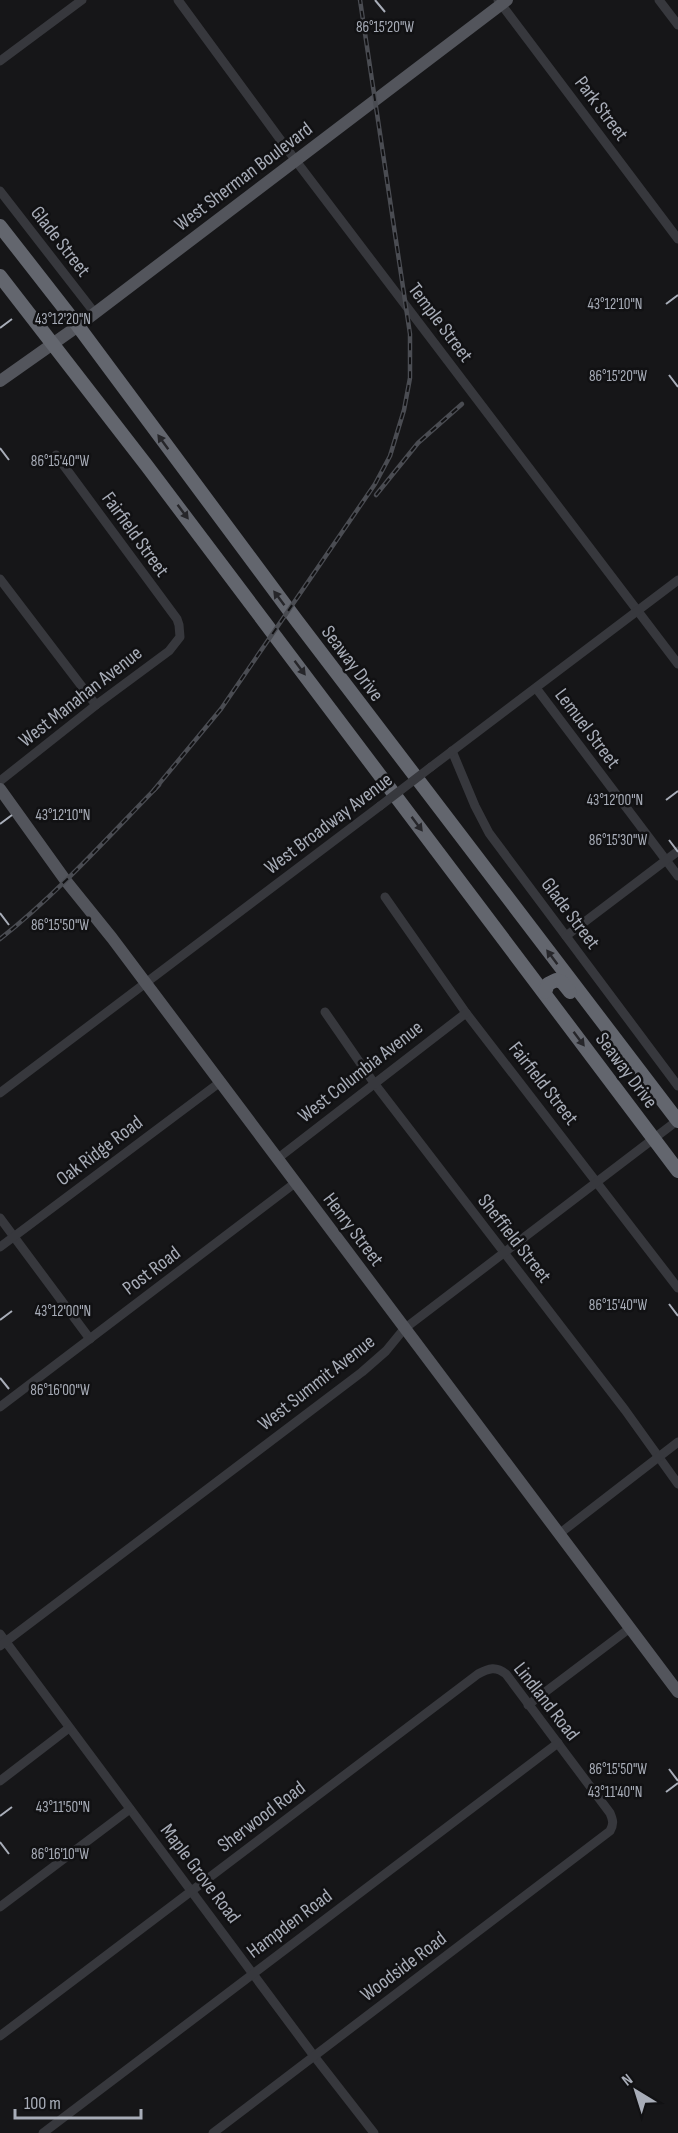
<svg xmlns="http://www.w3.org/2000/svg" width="678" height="2133" font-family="'Sofia Sans Condensed',sans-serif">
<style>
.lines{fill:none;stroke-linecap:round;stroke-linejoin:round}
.minor{stroke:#37383d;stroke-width:9}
.major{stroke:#53555c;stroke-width:12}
.highway{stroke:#63666e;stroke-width:14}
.rail-casing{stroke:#4a4c52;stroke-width:4.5}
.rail{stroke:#111113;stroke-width:2;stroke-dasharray:7;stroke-linecap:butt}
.minor-bridge{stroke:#37383d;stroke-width:9}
.oneway{fill:#26262a}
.ticks{fill:none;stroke:#a8adb8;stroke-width:2}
.labels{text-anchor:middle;stroke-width:5;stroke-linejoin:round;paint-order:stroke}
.street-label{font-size:20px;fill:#a8adb8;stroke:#111113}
.ticks-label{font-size:15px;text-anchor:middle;fill:#a8adb8;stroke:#111113;stroke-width:5;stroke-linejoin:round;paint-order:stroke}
</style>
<rect width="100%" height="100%" fill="#161618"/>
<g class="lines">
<g class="minor">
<polyline points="178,0 296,161 678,664"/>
<polyline points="498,0 678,239"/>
<polyline points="659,0 678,25"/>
<polyline points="0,61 82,0"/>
<polyline points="0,191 94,312"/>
<polyline points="0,579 96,705"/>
<polyline points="536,688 678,876"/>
<polyline points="452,751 475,806 489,833 678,1086"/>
<polyline points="431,767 678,580"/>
<polyline points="0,781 96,705 169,651 180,637 179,625 177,619 56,455"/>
<polyline points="385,897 466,1013 678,1288"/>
<polyline points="566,936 678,851"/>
<polyline points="325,1012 374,1083 625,1410 678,1484"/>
<polyline points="0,1093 380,806"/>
<polyline points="277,1159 466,1013"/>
<polyline points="0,1218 90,1339"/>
<polyline points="0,1247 219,1083"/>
<polyline points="0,1407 295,1183"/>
<polyline points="559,1534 678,1442"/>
<polyline points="0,1634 314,2056 374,2133"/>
<polyline points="0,1646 362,1372 386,1351 404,1329 678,1120"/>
<polyline points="528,1705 630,1628"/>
<polyline points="0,1781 69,1728"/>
<polyline points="0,1907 130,1809"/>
<path d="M0,2036L478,1674C489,1668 496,1666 506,1674L610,1813C613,1820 614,1824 610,1831L213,2133"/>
<polyline points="43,2133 558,1743"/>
</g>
<g class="major">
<polyline points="0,381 78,326 507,0"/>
<polyline points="0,789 66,881 112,938 678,1692"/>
</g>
<g class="highway">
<polyline points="0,226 78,326 297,621 678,1121"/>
<polyline points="0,276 147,466 678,1171"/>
<polyline points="545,992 548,984 556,980 562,982 570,992"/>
</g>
<g class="rail-casing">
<g id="rail">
<polyline points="376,495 418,443 462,404"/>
<polyline points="154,790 221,709 375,484 390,456 404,410 410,378 410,334 360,0"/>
<path d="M0,939C58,893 108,837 159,785"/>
</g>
</g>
<use href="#rail" class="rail"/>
<polyline class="minor-bridge" points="380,806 431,767"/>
</g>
<defs><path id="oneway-solid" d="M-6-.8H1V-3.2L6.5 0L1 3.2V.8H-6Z" transform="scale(1.5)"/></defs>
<g class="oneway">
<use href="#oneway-solid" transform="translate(163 442) rotate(-126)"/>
<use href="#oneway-solid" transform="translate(183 512) rotate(53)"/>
<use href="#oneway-solid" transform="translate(279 598) rotate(-127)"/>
<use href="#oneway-solid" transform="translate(300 668) rotate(53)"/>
<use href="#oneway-solid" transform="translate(417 824) rotate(53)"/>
<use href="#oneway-solid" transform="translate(552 957) rotate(-127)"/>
<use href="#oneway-solid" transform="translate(579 1039) rotate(53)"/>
</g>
<path class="ticks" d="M375,0L385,12M666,304L678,295M0,328L12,319M669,375L678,387M0,448L9,460M666,800L678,791M0,824L12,815M669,840L678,852M0,913L9,925M669,1304L678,1316M0,1320L12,1311M0,1378L9,1389M669,1769L678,1781M666,1792L678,1783M0,1816L12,1807M0,1842L9,1854"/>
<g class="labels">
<g class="street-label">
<text transform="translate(602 108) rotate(53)" y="7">Park Street</text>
<text transform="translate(243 176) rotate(-37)" y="7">West Sherman Boulevard</text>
<text transform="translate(61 241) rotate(52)" y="7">Glade Street</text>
<text transform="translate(441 322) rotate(53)" y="7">Temple Street</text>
<text transform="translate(136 534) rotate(54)" y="7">Fairfield Street</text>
<text transform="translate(353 663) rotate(53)" y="7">Seaway Drive</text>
<text transform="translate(80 696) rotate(-38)" y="7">West Manahan Avenue</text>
<text transform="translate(588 728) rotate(53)" y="7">Lemuel Street</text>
<text transform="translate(328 823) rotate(-37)" y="7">West Broadway Avenue</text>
<text transform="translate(571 913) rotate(53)" y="7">Glade Street</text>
<text transform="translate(627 1070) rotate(53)" y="7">Seaway Drive</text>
<text transform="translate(360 1071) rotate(-38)" y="7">West Columbia Avenue</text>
<text transform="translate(544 1083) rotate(52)" y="7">Fairfield Street</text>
<text transform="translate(99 1150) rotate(-37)" y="7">Oak Ridge Road</text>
<text transform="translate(354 1229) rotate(53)" y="7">Henry Street</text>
<text transform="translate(515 1238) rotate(52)" y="7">Sheffield Street</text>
<text transform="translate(151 1270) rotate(-37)" y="7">Post Road</text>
<text transform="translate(316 1382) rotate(-38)" y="7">West Summit Avenue</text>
<text transform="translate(547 1701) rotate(52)" y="7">Lindland Road</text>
<text transform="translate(261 1816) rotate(-37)" y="7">Sherwood Road</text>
<text transform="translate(201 1873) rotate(53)" y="7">Maple Grove Road</text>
<text transform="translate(289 1923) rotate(-37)" y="7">Hampden Road</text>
<text transform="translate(403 1966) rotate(-37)" y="7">Woodside Road</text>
</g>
</g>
<g class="ticks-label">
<text x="385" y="32">86°15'20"W</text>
<text x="615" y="309">43°12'10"N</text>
<text x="63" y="324">43°12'20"N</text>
<text x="618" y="381">86°15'20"W</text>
<text x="60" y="466">86°15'40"W</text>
<text x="615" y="805">43°12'00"N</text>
<text x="63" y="820">43°12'10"N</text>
<text x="618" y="845">86°15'30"W</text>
<text x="60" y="930">86°15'50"W</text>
<text x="618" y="1310">86°15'40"W</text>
<text x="63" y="1316">43°12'00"N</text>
<text x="60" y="1395">86°16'00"W</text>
<text x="618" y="1774">86°15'50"W</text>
<text x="615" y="1797">43°11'40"N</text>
<text x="63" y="1812">43°11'50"N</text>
<text x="60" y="1859">86°16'10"W</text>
</g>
<g transform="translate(636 2091) rotate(322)" stroke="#111113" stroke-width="4.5" paint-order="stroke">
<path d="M0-4.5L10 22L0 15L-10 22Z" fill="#a8adb8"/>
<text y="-9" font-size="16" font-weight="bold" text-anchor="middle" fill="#a8adb8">N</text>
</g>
<path d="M15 2109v9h126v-9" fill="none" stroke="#a8adb8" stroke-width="3"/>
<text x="24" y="2109" font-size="18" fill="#a8adb8" stroke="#111113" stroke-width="4.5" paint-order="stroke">100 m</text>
</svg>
